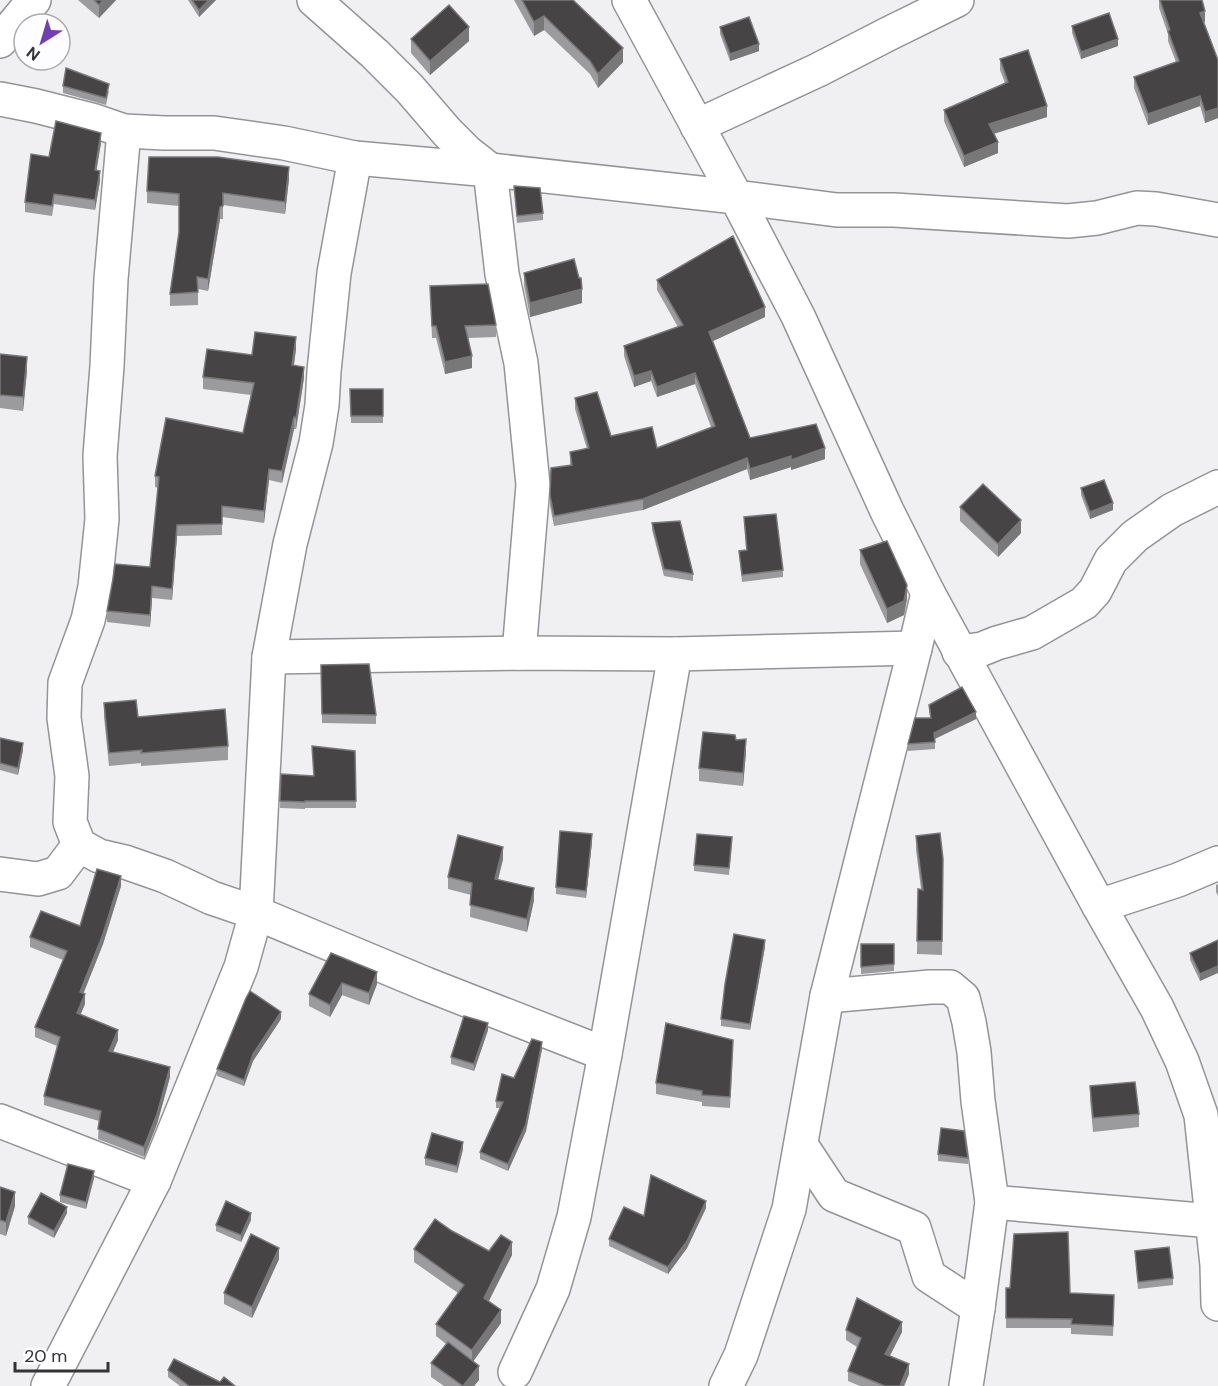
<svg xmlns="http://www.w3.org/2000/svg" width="1218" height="1386" font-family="'DM Sans',sans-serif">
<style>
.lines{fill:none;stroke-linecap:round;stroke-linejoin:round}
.minor-casing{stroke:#949497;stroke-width:36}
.tertiary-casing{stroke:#949497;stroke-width:36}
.minor{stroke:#fff;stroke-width:33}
.tertiary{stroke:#fff;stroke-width:33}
.wall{fill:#9b9a9c}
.shaded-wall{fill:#797879}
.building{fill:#464445;stroke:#797879;stroke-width:1.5}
</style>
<rect width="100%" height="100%" fill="#f0f0f3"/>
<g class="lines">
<g class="minor-casing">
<g id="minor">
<polyline points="314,0 375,54 410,89 447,132 467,152 490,170 502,274 521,363 533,485 519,653"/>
<polyline points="0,41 34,0"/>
<polyline points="0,99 36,106 95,121 124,131 165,133 214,133 284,143 355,158 490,170 736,197 798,316 887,511 928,593 1099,906 1157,1008 1182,1061 1201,1115 1217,1265 1218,1304"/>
<polyline points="697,126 818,70 888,34 957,0"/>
<polyline points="124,131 111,279 107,366 100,456 102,519 95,587 88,620 65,683 64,718 72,776 70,822 79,845 99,856 125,862 165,876 212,898 256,913 426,984 605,1054"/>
<polyline points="959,652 982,649 997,643 1032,633 1084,603 1095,591 1111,560 1135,536 1172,510 1218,487"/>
<polyline points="269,657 519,653 675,654 915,648"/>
<polyline points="0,874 38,879 58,873 79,845"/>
<polyline points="1099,906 1178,880 1218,863"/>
<polyline points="827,996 930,987 950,987 963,998 969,1022 974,1052 978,1101 992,1202 978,1308 966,1386"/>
<polyline points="0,1121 154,1181"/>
<polyline points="801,1145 834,1195 914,1228 929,1276 978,1308"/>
<polyline points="992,1202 1212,1221"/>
<polyline points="515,1372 553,1289 574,1217 605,1054 675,654"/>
<polyline points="48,1386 154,1181 241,967 256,913 269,657 290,544 316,443 322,405 324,371 334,273 355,158"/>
<polyline points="726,1386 741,1355 789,1209 827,996 915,648 928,593"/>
</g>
</g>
<g class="tertiary-casing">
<polyline id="tertiary" points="629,0 736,197 837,210 894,210 1068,221 1097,218 1137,208 1156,209 1218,220"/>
</g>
<use href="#minor" class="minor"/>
<use href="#tertiary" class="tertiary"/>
</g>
<g class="wall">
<polygon points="78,0 116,0 99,18"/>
<polygon points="188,0 216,0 199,17"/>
<polygon points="514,0 573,0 623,62 598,88 590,74 544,30 534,36"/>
<polygon points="1159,0 1202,0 1205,22 1204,22 1218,60 1218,118 1205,123 1200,106 1148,125 1134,88 1134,77 1176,62 1168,41 1168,34 1159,8"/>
<polygon points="1072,26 1118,46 1081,59 1072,33"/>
<polygon points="720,27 759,51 730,61 720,34"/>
<polygon points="411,39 469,41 430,75 411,53"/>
<polygon points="1000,59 1047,117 994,134 998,153 964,167 944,121 944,110 1005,83 1000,70"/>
<polygon points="63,86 109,91 106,105 63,93"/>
<polygon points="101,143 96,170 100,181 95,210 54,204 52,216 25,212 25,202 49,157"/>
<polygon points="289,179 285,214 223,205 223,219 220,219 208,291 198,289 198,305 170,306 170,294 179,233 179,206 147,203 147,191"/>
<polygon points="514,186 543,213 543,220 517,223"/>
<polygon points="524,273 579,278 582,303 530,317 524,286"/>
<polygon points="657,280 765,317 712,341 750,438 825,459 791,470 791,467 750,480 747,469 643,510 554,526 550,506 550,495 570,465 570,452 587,449 575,409 575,398 611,436 657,448 711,427 695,384 657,397 651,381 634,387 624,356 624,346 678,327 657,290"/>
<polygon points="430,286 496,325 496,337 468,338 472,368 445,374 436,338 432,338"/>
<polygon points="296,349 294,365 304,378 296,429 294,429 282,483 269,480 264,523 222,517 222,535 177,536 172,600 152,598 150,627 107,622 107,611 150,567 158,488 155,487 155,476 243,433 251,395 203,389 203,377 252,355"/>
<polygon points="0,354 27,371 23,411 0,408"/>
<polygon points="350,389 383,389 383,423 351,423"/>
<polygon points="1081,488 1113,510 1090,519 1081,495"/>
<polygon points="960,507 1021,533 998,557 960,521"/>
<polygon points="744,517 783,570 783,577 742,582 739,551 746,550"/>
<polygon points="652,523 693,574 693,581 664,576 652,530"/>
<polygon points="860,550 907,599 904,615 887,623 860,564"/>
<polygon points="321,665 376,715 376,724 322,723"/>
<polygon points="104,703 138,717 228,746 228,760 141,766 141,763 109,766 104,717"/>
<polygon points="929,705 976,719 935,739 935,749 908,751 908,744 930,718"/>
<polygon points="0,738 23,750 18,775 0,770"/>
<polygon points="736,740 746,752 743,786 699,781 699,768"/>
<polygon points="355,751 356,808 305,808 305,809 280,808 281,774 314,776"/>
<polygon points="916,836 943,859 942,955 917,954 918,889 921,889 916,850"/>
<polygon points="592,841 586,898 556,894 556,887"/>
<polygon points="732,844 729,875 694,871 694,865"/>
<polygon points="503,859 498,880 534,900 527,932 470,917 471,895 448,889 448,877"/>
<polygon points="1218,884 1218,896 1216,892 1216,885"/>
<polygon points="121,886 103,944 83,994 85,1004 80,1015 118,1040 113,1052 170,1077 157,1124 144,1157 98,1139 99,1121 44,1105 44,1096 57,1046 35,1037 35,1027 63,960 30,947 30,937 80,926"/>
<polygon points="1218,940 1200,981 1190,960 1190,953"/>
<polygon points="861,944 894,944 894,971 861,974"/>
<polygon points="765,947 750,1030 721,1026 721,1019"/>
<polygon points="331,953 377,984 369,1005 342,995 330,1017 309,1006 309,994"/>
<polygon points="281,1019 253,1061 244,1086 217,1076 217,1069"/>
<polygon points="488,1030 474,1071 451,1064 451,1057"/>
<polygon points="542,1049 526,1131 508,1171 480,1159 480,1152 500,1108 496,1108 496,1101 514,1078"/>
<polygon points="733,1051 730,1108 702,1106 702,1102 656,1094 656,1083"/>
<polygon points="1090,1086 1139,1114 1139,1127 1093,1132 1090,1100"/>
<polygon points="463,1149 457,1173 425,1165 425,1158"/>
<polygon points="938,1154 968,1158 968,1164 938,1161"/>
<polygon points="94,1178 86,1209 60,1202 60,1195"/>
<polygon points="0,1187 15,1206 6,1236 0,1234"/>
<polygon points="706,1208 687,1248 668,1274 609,1246 609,1239 644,1216"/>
<polygon points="67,1213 54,1238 28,1224 28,1217"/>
<polygon points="251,1220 241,1242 216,1231 216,1225"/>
<polygon points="452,1231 489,1251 512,1255 489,1301 501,1323 473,1361 479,1380 474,1386 444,1386 431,1377 431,1363 446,1344 436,1336 436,1324 458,1293 414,1262 414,1249"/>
<polygon points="1135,1251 1173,1278 1173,1285 1138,1289"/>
<polygon points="279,1259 252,1318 224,1304 224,1293"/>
<polygon points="1006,1288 1070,1293 1114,1305 1113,1336 1071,1334 1071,1328 1006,1328"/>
<polygon points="846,1330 902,1332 890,1356 909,1374 904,1386 860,1386 848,1381 848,1371 857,1347 846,1340"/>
<polygon points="168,1370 220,1382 235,1386 180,1386 168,1377"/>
</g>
<g class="shaded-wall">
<polygon points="103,0 116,0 99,18 99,5"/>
<polygon points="209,0 216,0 199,17 199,10"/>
<polygon points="1205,11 1205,22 1200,24 1200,13"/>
<polygon points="544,16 544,30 534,36 534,22"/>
<polygon points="469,27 469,41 430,75 430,61"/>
<polygon points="1118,39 1118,46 1081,59 1081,52"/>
<polygon points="759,44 759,51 730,61 730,54"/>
<polygon points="623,48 623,62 598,88 598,74"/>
<polygon points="1200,96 1200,106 1148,125 1148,114"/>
<polygon points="1047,106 1047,117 989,135 989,124"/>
<polygon points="1218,108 1218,118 1205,123 1205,112"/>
<polygon points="101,133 101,143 95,180 95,170"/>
<polygon points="998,142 998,153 964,167 964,156"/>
<polygon points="289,167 289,179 285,214 285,202"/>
<polygon points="100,171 100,181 95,210 95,200"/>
<polygon points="220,207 220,219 208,291 208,279"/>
<polygon points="582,289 582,303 530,317 530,303"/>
<polygon points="765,307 765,317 709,343 709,332"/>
<polygon points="296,337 296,349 292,377 292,365"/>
<polygon points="472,356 472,368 445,374 445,362"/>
<polygon points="27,357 27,371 23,411 23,397"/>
<polygon points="304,367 304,378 296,429 296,418"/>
<polygon points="651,371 651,381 634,387 634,376"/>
<polygon points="695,373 695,384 657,397 657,387"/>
<polygon points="294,417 294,429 282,483 282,471"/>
<polygon points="825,448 825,459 791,470 791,460"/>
<polygon points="791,456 791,467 750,480 750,469"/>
<polygon points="747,458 747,469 643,510 643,499"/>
<polygon points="269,469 269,480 264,523 264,511"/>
<polygon points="1113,503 1113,510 1090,519 1090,512"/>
<polygon points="1021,520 1021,533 998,557 998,544"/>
<polygon points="177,525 177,536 172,600 172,589"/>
<polygon points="907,585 907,599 904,615 887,623 887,609"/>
<polygon points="152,586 152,598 150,627 150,615"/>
<polygon points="976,712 976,719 934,739 934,733"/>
<polygon points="746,739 746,752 743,786 743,773"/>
<polygon points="23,743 23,750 18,775 18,768"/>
<polygon points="592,834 592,841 586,898 586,891"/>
<polygon points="503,847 503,859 495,891 495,879"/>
<polygon points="121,876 121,886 103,944 80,1002 80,992"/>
<polygon points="534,888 534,900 527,932 527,919"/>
<polygon points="765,940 765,947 750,1030 750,1024"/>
<polygon points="1218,966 1218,973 1200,981 1200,974"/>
<polygon points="377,972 377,984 369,1005 369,993"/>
<polygon points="342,983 342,995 330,1017 330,1005"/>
<polygon points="85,994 85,1004 77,1023 77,1013"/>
<polygon points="281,1012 281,1019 253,1061 244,1086 244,1080 253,1054"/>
<polygon points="488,1023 488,1030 474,1071 474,1064"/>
<polygon points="118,1030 118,1040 109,1061 109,1051"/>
<polygon points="542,1042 542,1049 526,1131 508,1171 508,1164"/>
<polygon points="170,1067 170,1077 157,1124 144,1157 144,1147"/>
<polygon points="463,1142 463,1149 457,1173 457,1166"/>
<polygon points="94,1171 94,1178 86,1209 86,1202"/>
<polygon points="15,1192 15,1206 6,1236 6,1222"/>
<polygon points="706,1201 706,1208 687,1248 668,1274 668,1267"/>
<polygon points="67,1207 67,1213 54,1238 54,1231"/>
<polygon points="251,1213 251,1220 241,1242 241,1235"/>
<polygon points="512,1242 512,1255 484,1310 484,1298"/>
<polygon points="279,1248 279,1259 252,1318 252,1307"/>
<polygon points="501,1310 501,1323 472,1363 472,1350"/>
<polygon points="902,1322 902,1332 885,1364 885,1354"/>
<polygon points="909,1364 909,1374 904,1386 900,1386"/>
<polygon points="479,1366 479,1380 474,1386 463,1386"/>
</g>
<g class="building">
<polygon points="94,0 103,0 99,5"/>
<polygon points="192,0 209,0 199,10"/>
<polygon points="522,0 573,0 623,48 598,74 590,61 544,16 534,22"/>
<polygon points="1160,0 1202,0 1205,11 1200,13 1218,60 1218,108 1205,112 1200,96 1148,114 1134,77 1179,61 1168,31 1170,30"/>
<polygon points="449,5 469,27 430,61 411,39"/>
<polygon points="1109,13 1118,39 1081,52 1072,26"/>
<polygon points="749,17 759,44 730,54 720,27"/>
<polygon points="1028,50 1047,106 989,124 998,142 964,156 944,110 1008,82 1000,59"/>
<polygon points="66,68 109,84 106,98 63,86"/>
<polygon points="56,121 101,133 95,170 100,171 95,200 54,194 52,206 25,202 31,154 49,157"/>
<polygon points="149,157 218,157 289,167 285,202 223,193 223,206 220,207 208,279 197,277 198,292 170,294 179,232 179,194 147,191"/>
<polygon points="514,186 540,188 543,213 517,216"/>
<polygon points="733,236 765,307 709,332 750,438 816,424 825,448 791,460 791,456 750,469 747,458 643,499 554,516 550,495 551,468 572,465 570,452 589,448 575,398 597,392 611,436 652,427 657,448 715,426 695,373 657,387 651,371 634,376 624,346 683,325 657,280"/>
<polygon points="574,259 579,278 581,278 582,289 530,303 524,273"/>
<polygon points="488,284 496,325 465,326 472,356 445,362 436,326 432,326 430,286"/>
<polygon points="255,332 296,337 292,365 304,367 296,418 294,417 282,471 269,469 264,511 222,506 222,524 177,525 172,589 152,586 150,615 107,611 113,579 115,564 150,567 159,477 155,476 166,418 243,433 254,383 203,377 207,349 252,355"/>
<polygon points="0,354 27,357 23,397 0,395"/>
<polygon points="350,389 383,389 383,416 351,416"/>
<polygon points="1104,480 1113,503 1090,512 1081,488"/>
<polygon points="983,484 1021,520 998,544 960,507"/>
<polygon points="776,514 783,570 742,575 739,551 747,550 744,517"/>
<polygon points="680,521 693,574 664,569 652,523"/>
<polygon points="887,541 907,585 904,601 887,609 860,550"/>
<polygon points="369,664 376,715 322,714 321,665"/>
<polygon points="962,687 976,712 934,733 935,742 908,744 915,718 931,718 929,705"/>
<polygon points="136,700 138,717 225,709 228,746 141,753 142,750 109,753 104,703"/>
<polygon points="703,732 735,735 736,740 746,739 743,773 699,768"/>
<polygon points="0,738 23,743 18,768 0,763"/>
<polygon points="312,746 355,751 356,801 305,801 305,802 280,801 281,774 314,776"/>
<polygon points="560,831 592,834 586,891 556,887"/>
<polygon points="940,833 943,859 942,941 917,941 918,889 923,890 916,836"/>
<polygon points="697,834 732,837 729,868 694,865"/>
<polygon points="458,835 503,847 495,879 534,888 527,919 470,905 472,883 448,877"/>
<polygon points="97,869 121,876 103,934 80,992 85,994 77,1013 118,1030 109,1051 170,1067 157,1114 144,1147 98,1129 101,1111 44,1096 60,1037 35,1027 67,951 30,937 41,911 80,926"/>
<polygon points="734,934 765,940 750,1024 721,1019 725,984"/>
<polygon points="1218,940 1218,966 1200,974 1190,953"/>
<polygon points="861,944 894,944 894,964 861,967"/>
<polygon points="331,953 377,972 369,993 342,983 330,1005 309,994"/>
<polygon points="250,991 281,1012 253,1054 244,1080 217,1069 246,998"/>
<polygon points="464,1016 488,1023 474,1064 451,1057"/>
<polygon points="666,1023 733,1040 730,1097 702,1095 702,1091 656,1083"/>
<polygon points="532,1039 542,1042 526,1124 508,1164 480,1152 503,1102 496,1101 502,1074 514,1078"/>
<polygon points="1135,1082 1139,1114 1093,1118 1090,1086"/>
<polygon points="941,1128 964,1131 968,1158 938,1154"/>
<polygon points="432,1133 463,1142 457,1166 425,1158"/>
<polygon points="68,1164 94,1171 86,1202 60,1195"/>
<polygon points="651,1175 706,1201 687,1241 668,1267 609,1239 624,1207 644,1216"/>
<polygon points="0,1187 15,1192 6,1222 0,1220"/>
<polygon points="41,1193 67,1207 54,1231 28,1217"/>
<polygon points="226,1201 251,1213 241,1235 216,1225"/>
<polygon points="435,1219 452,1231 489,1251 501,1235 512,1242 484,1298 501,1310 472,1350 436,1324 464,1285 414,1249"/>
<polygon points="1068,1232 1070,1293 1114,1295 1113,1326 1071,1324 1072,1319 1006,1318 1006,1288 1010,1288 1014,1234"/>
<polygon points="251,1234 279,1248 252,1307 224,1293"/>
<polygon points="1169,1247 1173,1278 1138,1282 1135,1251"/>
<polygon points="857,1298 902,1322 885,1354 909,1364 900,1386 885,1386 848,1371 861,1338 846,1330"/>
<polygon points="448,1342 479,1366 463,1386 431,1363"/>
<polygon points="174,1359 220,1382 224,1377 235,1386 189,1386 168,1370"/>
</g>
<g transform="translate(42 42) rotate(217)"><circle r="28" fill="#fdfdff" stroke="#acacae" stroke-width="1.5"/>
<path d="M0-4.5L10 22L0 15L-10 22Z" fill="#723eb5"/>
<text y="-9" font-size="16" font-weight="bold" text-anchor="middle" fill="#333334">N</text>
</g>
<path d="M15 1362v9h93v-9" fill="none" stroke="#333334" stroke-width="3"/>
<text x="24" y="1362" font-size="18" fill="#333334" stroke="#fdfdff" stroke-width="4.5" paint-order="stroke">20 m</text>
</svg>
